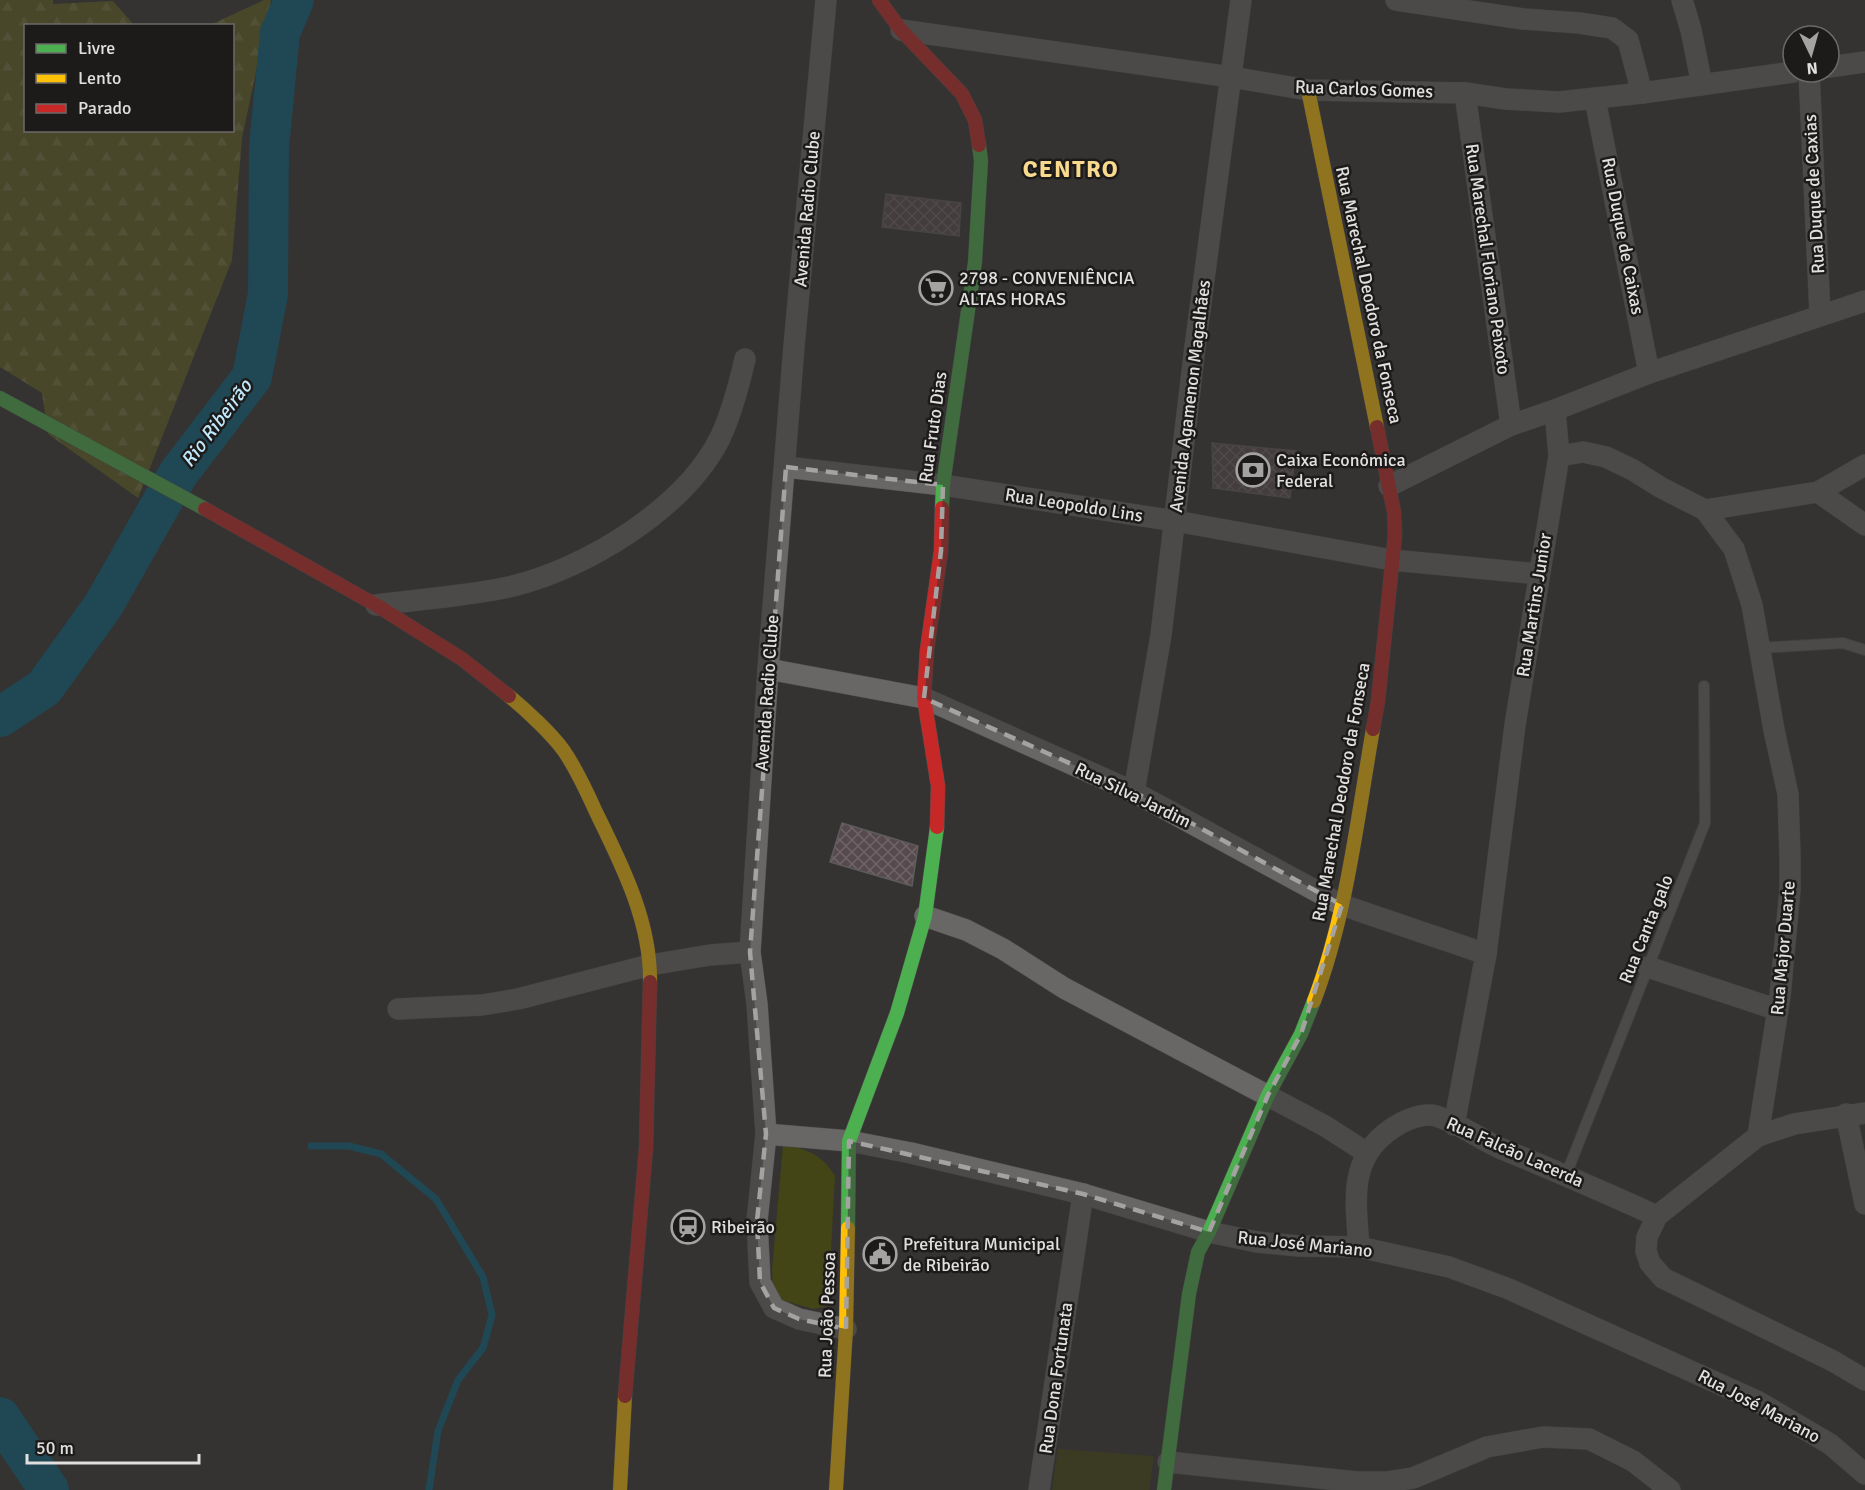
<svg xmlns="http://www.w3.org/2000/svg" width="1865" height="1490" font-family="Signika,sans-serif">
<style>
.green{fill:#444516}
.forest{fill:url(#forest-firs)}
.lines{fill:none;stroke-linecap:round;stroke-linejoin:round}
.stream{stroke:#05607e;stroke-width:7}
.river{stroke:#05607e;stroke-width:40}
.building{fill:url(#building-cross-hatch);stroke:#5d5b5b;stroke-width:1.5}
.lane-casing{stroke:#504f4e;stroke-width:12}
.street-casing{stroke:#504f4e;stroke-width:22}
.fast-casing{stroke:#504f4e;stroke-width:15}
.slow-casing{stroke:#504f4e;stroke-width:15}
.jam-casing{stroke:#504f4e;stroke-width:15}
.lane{stroke:#686766;stroke-width:10}
.street{stroke:#686766;stroke-width:21}
.fast{stroke:#4caf50;stroke-width:14}
.slow{stroke:#ffc107;stroke-width:14}
.jam{stroke:#c62828;stroke-width:14}
.marked{fill:none;stroke:#a5a3a2;stroke-width:4.5;stroke-dasharray:12 8;stroke-linejoin:round}
.labels{text-anchor:middle;stroke-width:5;stroke-linejoin:round;paint-order:stroke}
.street-label{font-size:18px;fill:#e2e0df;stroke:#1d1b1a}
.poi-label{font-size:18px;fill:#e2e0df;stroke:#1d1b1a;text-anchor:start}
.water-label{font-size:20px;font-style:italic;fill:#c1e9fd;stroke:#1d1b1a}
.district-label{font-size:24px;font-weight:bold;letter-spacing:1.5px;fill:#f9d98e;stroke:#1d1b1a}
</style>
<defs>
<pattern id="forest-firs" width="22" height="20" patternUnits="userSpaceOnUse" patternTransform="scale(1.5)"><rect width="22" height="20" fill="#5f6122"/><path d="M5 1l3.5 6h-7zM16 11l3.5 6h-7z" fill="#767742"/></pattern>
<pattern id="building-cross-hatch" width="8" height="8" patternUnits="userSpaceOnUse" patternTransform="scale(1.5)"><rect width="8" height="8" fill="#574a4f"/><path d="M0 0l8 8M0 8l8-8" fill="none" stroke="#6f6468"/></pattern>
</defs>
<rect width="100%" height="100%" fill="#353332"/>
<g class="green">
<path d="M783,1145C808,1149 822,1155 835,1176L828,1306L813,1309L782,1300L773,1287L772,1270Z"/>
<polygon points="1058,1449 1154,1456 1149,1490 1052,1490"/>
</g>
<polygon class="forest" points="0,0 53,0 53,4 113,1 134,25 26,26 26,130 232,130 232,26 210,25 264,0 271,0 242,138 232,260 138,498 48,434 42,393 0,367"/>
<g class="lines">
<polyline class="stream" points="311,1146 349,1146 381,1154 436,1199 483,1277 492,1315 483,1348 458,1380 438,1431 429,1490"/>
<g class="river">
<polyline points="0,717 44,688 103,606 178,474 252,377 268,294 269,147 280,33 294,0"/>
<polyline points="0,1417 49,1490"/>
</g>
</g>
<g class="building">
<polygon points="886,194 961,203 959,236 882,227"/>
<polygon points="1212,443 1296,451 1290,498 1213,488"/>
<polygon points="842,823 918,846 912,886 830,862"/>
</g>
<g class="lines">
<g class="lane-casing">
<g id="lane">
<polyline points="1759,648 1843,643 1865,650"/>
<polyline points="1566,1175 1705,823 1704,686"/>
</g>
</g>
<g class="street-casing">
<g id="street">
<polyline points="826,0 794,346 768,669 750,952 757,1004 766,1134 757,1221 760,1282 774,1308 799,1319 846,1329"/>
<polyline points="1396,0 1523,19 1579,23 1612,28 1628,40 1642,93"/>
<polyline points="1682,0 1691,30 1702,85"/>
<polyline points="901,30 1231,77 1308,90 1465,93 1506,99 1559,102 1642,93 1793,72"/>
<polyline points="1829,67 1865,62"/>
<polyline points="1809,72 1820,315"/>
<polyline points="1465,93 1511,425"/>
<polyline points="1595,99 1649,373"/>
<polyline points="1559,456 1583,452 1606,457 1633,470 1660,487 1705,510 1734,549 1752,605 1774,730 1788,794 1790,856 1790,890 1780,996 1758,1136 1657,1216 1647,1237 1646,1251 1650,1263 1663,1278 1833,1361 1865,1380"/>
<polyline points="786,467 943,485 1175,521 1392,560 1539,574"/>
<polyline points="1389,486 1511,425 1555,410 1649,373 1865,301"/>
<polyline points="1818,492 1865,525"/>
<polyline points="1705,510 1818,492 1865,465"/>
<path d="M376,605C422,599 468,596 513,586C587,568 685,508 720,438C732,413 739,385 745,359"/>
<polyline points="768,669 924,698 1134,792 1342,905 1486,954"/>
<polyline points="1134,792 1161,635 1195,347 1241,0"/>
<polyline points="925,916 966,930 1003,949 1064,988 1325,1126 1367,1153"/>
<polyline points="1648,967 1778,1010"/>
<polyline points="398,1009 482,1005 518,999 650,965 710,955 750,952"/>
<polyline points="1846,1114 1865,1204"/>
<polyline points="1454,1125 1486,954 1515,725 1559,456 1555,410"/>
<polyline points="766,1134 849,1141 911,1153 1083,1194 1209,1232 1257,1242 1298,1246 1359,1247 1449,1267 1509,1289 1757,1401 1830,1444 1865,1474"/>
<polyline points="1758,1136 1794,1124 1865,1113"/>
<path d="M1359,1247C1355,1195 1348,1152 1401,1123C1411,1118 1425,1113 1436,1116C1457,1122 1481,1140 1502,1149C1554,1170 1606,1193 1657,1216"/>
<polyline points="1168,1462 1357,1482 1387,1482 1413,1478 1487,1447 1543,1437 1589,1439 1633,1461 1670,1490"/>
<polyline points="1039,1490 1083,1194"/>
</g>
</g>
<g class="fast-casing">
<g id="fast">
<polyline points="0,398 205,509"/>
<polyline points="942,508 943,485 975,262 981,161 979,145"/>
<polyline points="848,1228 849,1141 897,1013 925,916 937,827"/>
<polyline points="1164,1490 1189,1294 1198,1252 1209,1232 1268,1095 1301,1034 1314,1001"/>
</g>
</g>
<g class="slow-casing">
<g id="slow">
<polyline points="1308,90 1377,427"/>
<path d="M509,696C526,710 552,734 564,751C577,770 587,792 596,812C622,865 651,922 650,982"/>
<path d="M1314,1001C1347,914 1357,820 1373,729"/>
<polyline points="620,1490 625,1396"/>
<polyline points="836,1490 846,1329 848,1228"/>
</g>
</g>
<g class="jam-casing">
<g id="jam">
<polyline points="879,0 901,30 962,94 975,120 979,145"/>
<polyline points="205,509 376,605 462,659 509,696"/>
<polyline points="1373,729 1378,701 1395,535 1394,512 1377,427"/>
<polyline points="937,827 938,786 924,698 927,650 941,551 942,508"/>
<polyline points="625,1396 646,1148 650,982"/>
</g>
</g>
<use href="#lane" class="lane"/>
<use href="#street" class="street"/>
<use href="#fast" class="fast"/>
<use href="#slow" class="slow"/>
<use href="#jam" class="jam"/>
</g>
<path d="M0 0H1865V1490H0ZM786,467L943,485L941,551L924,698L1134,792L1342,905L1301,1034L1268,1095L1209,1232L1083,1194L849,1141L846,1329L799,1319L774,1308L760,1282L757,1221L766,1134L750,952Z" fill="#353332" fill-opacity=".55" fill-rule="evenodd"/>
<path class="marked" d="M786,467L943,485L941,551L924,698L1134,792L1342,905L1301,1034L1268,1095L1209,1232L1083,1194L849,1141L846,1329L799,1319L774,1308L760,1282L757,1221L766,1134L750,952Z"/>
<defs>
<g id="supermarket-ring" transform="scale(1.725)"><circle r="9.5" fill="#1d1b1a" stroke="#a5a3a2" stroke-width="1.5"/><path d="M-6-5.5h2.5l.6 2H6L4.5 2H-2.5L-4.4-4H-6ZM-1.5 3.2a1.3 1.3 0 1 0 .1 0ZM3 3.2a1.3 1.3 0 1 0 .1 0Z" fill="#a5a3a2"/></g>
<g id="bank-ring" transform="scale(1.725)"><circle r="9.5" fill="#1d1b1a" stroke="#a5a3a2" stroke-width="1.5"/><path d="M-6-4H6V4H-6ZM0-2.3a2.3 2.3 0 1 0 0 4.6a2.3 2.3 0 1 0 0-4.6Z" fill="#a5a3a2"/></g>
<g id="station-ring" transform="scale(1.725)"><circle r="9.5" fill="#1d1b1a" stroke="#a5a3a2" stroke-width="1.5"/><path d="M-3-6H3Q5-6 5-4V2Q5 4 3 4L4.5 6H3L1.5 4h-3L-3 6H-4.5L-3 4Q-5 4-5 2V-4Q-5-6-3-6ZM-3.5-4v3h7v-3ZM-3.5 1v1.5H-2V1ZM2 1v1.5H3.5V1Z" fill="#a5a3a2"/></g>
<g id="civic-ring" transform="scale(1.725)"><circle r="9.5" fill="#1d1b1a" stroke="#a5a3a2" stroke-width="1.5"/><path d="M-.6-6.5H3V-4.5H.6V-3L4-1V1h2V6H-6V1h2V-1L-.6-3ZM-1.2 2.5V6h2.4V2.5Z" fill="#a5a3a2"/></g>
</defs>
<g fill-rule="evenodd">
<use href="#supermarket-ring" x="936" y="288"/>
<use href="#bank-ring" x="1253" y="470"/>
<use href="#station-ring" x="688" y="1227"/>
<use href="#civic-ring" x="880" y="1254"/>
</g>
<g class="labels">
<g class="street-label">
<text transform="translate(1364 89) rotate(2)" y="6">Rua Carlos Gomes</text>
<text transform="translate(1814 194) rotate(-93)" y="6">Rua Duque de Caxias</text>
<text transform="translate(807 209) rotate(-85)" y="6">Avenida Radio Clube</text>
<text transform="translate(1623 236) rotate(79)" y="6">Rua Duque de Caixas</text>
<text transform="translate(1488 259) rotate(82)" y="6">Rua Marechal Floriano Peixoto</text>
<text transform="translate(1369 295) rotate(78)" y="6">Rua Marechal Deodoro da Fonseca</text>
<text transform="translate(1190 396) rotate(-83)" y="6">Avenida Agamenon Magalhães</text>
<text transform="translate(933 427) rotate(-82)" y="6">Rua Fruto Dias</text>
<text transform="translate(1074 505) rotate(9)" y="6">Rua Leopoldo Lins</text>
<text transform="translate(1534 605) rotate(-81)" y="6">Rua Martins Junior</text>
<text transform="translate(767 693) rotate(-86)" y="6">Avenida Radio Clube</text>
<text transform="translate(1341 792) rotate(-80)" y="6">Rua Marechal Deodoro da Fonseca</text>
<text transform="translate(1133 795) rotate(26)" y="6">Rua Silva Jardim</text>
<text transform="translate(1646 929) rotate(-68)" y="6">Rua Canta galo</text>
<text transform="translate(1783 948) rotate(-85)" y="6">Rua Major Duarte</text>
<text transform="translate(1515 1152) rotate(24)" y="6">Rua Falcão Lacerda</text>
<text transform="translate(1305 1244) rotate(6)" y="6">Rua José Mariano</text>
<text transform="translate(827 1315) rotate(-88)" y="6">Rua João Pessoa</text>
<text transform="translate(1056 1378) rotate(-82)" y="6">Rua Dona Fortunata</text>
<text transform="translate(1759 1406) rotate(28)" y="6">Rua José Mariano</text>
</g>
<g class="poi-label">
<text x="959" y="284">2798 - CONVENIÊNCIA<tspan x="959" dy="21">ALTAS HORAS</tspan></text>
<text x="1276" y="466">Caixa Econômica<tspan x="1276" dy="21">Federal</tspan></text>
<text x="711" y="1233">Ribeirão</text>
<text x="903" y="1250">Prefeitura Municipal<tspan x="903" dy="21">de Ribeirão</tspan></text>
</g>
<g class="water-label">
<text transform="translate(216 423) rotate(-53)" y="7">Rio Ribeirão</text>
</g>
<g class="district-label">
<text x="1071" y="177">CENTRO</text>
</g>
</g>
<rect x="24" y="24" width="210" height="108" fill="#1d1b1a" stroke="#6c6a69" stroke-width="1.5"/>
<rect x="36" y="44" width="30" height="9" fill="#4caf50" stroke="#6c6a69" stroke-width="1.5"/>
<text x="78" y="54" font-size="18" fill="#e2e0df">Livre</text>
<rect x="36" y="74" width="30" height="9" fill="#ffc107" stroke="#6c6a69" stroke-width="1.5"/>
<text x="78" y="84" font-size="18" fill="#e2e0df">Lento</text>
<rect x="36" y="104" width="30" height="9" fill="#c62828" stroke="#6c6a69" stroke-width="1.5"/>
<text x="78" y="114" font-size="18" fill="#e2e0df">Parado</text>
<g transform="translate(1811 54) rotate(175)"><circle r="28" fill="#1d1b1a" stroke="#6c6a69" stroke-width="1.5"/>
<path d="M0-4.5L10 22L0 15L-10 22Z" fill="#a5a3a2"/>
<text y="-9" font-size="16" font-weight="bold" text-anchor="middle" fill="#e2e0df">N</text>
</g>
<path d="M27 1454v9h172v-9" fill="none" stroke="#e2e0df" stroke-width="3"/>
<text x="36" y="1454" font-size="18" fill="#e2e0df" stroke="#1d1b1a" stroke-width="4.5" paint-order="stroke">50 m</text>
</svg>
